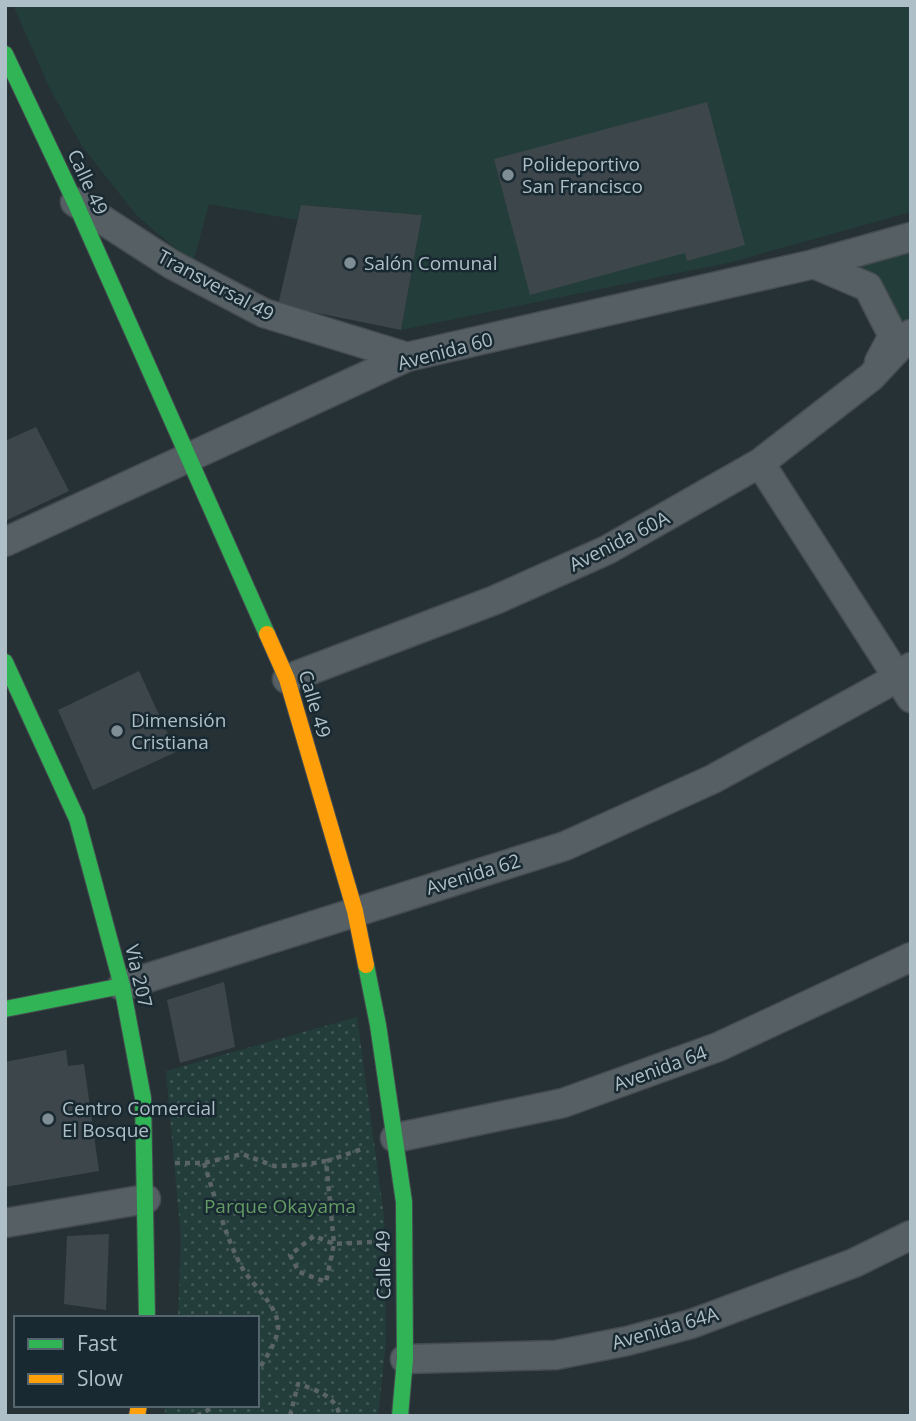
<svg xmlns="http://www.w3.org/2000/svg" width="916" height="1421" font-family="'Open Sans',sans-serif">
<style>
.grass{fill:#233d3a}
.park{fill:url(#park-dots)}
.building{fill:#3d464b}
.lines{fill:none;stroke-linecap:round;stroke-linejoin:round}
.street-casing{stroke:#454c50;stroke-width:31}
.fast-casing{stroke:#454c50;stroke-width:18}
.slow-casing{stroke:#454c50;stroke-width:18}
.path{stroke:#5a6467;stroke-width:4.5;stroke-dasharray:5 5;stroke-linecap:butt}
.street{stroke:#565f64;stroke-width:28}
.fast{stroke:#30b455;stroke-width:16}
.slow{stroke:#ff9f0a;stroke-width:16}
.poi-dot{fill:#7f8d95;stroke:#192931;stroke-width:2.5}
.labels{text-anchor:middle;stroke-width:5;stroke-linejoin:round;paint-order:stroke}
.poi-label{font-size:19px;fill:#afbfc8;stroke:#192931;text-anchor:start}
.street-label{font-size:19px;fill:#afbfc8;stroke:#192931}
.park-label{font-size:19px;fill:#649b64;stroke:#192931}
</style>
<defs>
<pattern id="park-dots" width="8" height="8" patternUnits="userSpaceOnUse" patternTransform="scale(1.75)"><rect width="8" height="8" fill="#233d3a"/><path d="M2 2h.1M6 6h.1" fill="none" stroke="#405755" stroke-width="1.8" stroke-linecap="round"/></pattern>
</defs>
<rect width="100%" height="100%" fill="#263136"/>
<g class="grass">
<polygon points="13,5 911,5 911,212 732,262 401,330 422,215 302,205 297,220 209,204 193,263 137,216 82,146 50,89"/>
<path d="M911,250V320L903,329C897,302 881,276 854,267Z"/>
</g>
<polygon class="park" points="357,1017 384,1216 386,1343 378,1416 164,1416 166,1405 257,1405 257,1318 178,1318 181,1239 166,1071"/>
<g class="building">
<polygon points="707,102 745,245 687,261 685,253 530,295 494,159"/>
<polygon points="301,205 422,215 401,330 278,305"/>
<polygon points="36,427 69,491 5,521 5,441"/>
<polygon points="139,671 176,752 93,790 58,710"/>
<polygon points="224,982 235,1047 180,1063 167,1000"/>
<polygon points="66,1050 68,1066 84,1064 99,1171 5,1187 5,1062"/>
<polygon points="109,1234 106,1310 64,1304 67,1236"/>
</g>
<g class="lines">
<g class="street-casing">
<g id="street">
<polyline points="75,202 171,264 264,313 407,357"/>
<polyline points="814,264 868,287 893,336 879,362"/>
<polyline points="760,463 911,698"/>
<polyline points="5,542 407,357 814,264 911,237"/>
<polyline points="287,679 495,600 607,550 760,463 871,377 911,334"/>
<polyline points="122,986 565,846 713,779 897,678 911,667"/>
<polyline points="395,1138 563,1103 718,1047 911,957"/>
<polyline points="5,1223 146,1199"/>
<polyline points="405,1359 556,1355 627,1341 691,1324 854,1263 911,1235"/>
</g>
</g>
<g class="fast-casing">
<g id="fast">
<polyline points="5,54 75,202 267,634"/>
<polyline points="5,662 77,819 122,986 143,1098 147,1318"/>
<polyline points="366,965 378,1025 404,1202 405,1359 400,1416"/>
<polyline points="5,1009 122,986"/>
</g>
</g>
<g class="slow-casing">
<g id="slow">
<polyline points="267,634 287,679 355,911 366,965"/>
<polyline points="137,1416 139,1405"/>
</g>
</g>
<g class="path">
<polyline points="327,1161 365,1148"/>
<polyline points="175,1163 204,1163 242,1154 274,1166 303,1165 326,1161 334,1244 326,1282 299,1272 290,1255 314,1236 334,1244 373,1242"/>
<path d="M204,1163C215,1197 224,1232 240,1264C250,1284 273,1299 278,1323C280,1338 265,1359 257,1372"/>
<polyline points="197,1416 217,1405"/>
<path d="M290,1416L298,1384C316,1390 335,1395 340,1416"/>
</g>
<use href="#street" class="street"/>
<use href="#fast" class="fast"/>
<use href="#slow" class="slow"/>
</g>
<g class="poi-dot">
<circle cx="508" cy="175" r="7"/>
<circle cx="350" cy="263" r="7"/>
<circle cx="117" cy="731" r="7"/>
<circle cx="48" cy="1119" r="7"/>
</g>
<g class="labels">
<g class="poi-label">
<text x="522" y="171">Polideportivo<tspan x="522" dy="22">San Francisco</tspan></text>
<text x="364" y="270">Salón Comunal</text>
<text x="131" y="727">Dimensión<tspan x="131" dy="22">Cristiana</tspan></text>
<text x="62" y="1115">Centro Comercial<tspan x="62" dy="22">El Bosque</tspan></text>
</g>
<g class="street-label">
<text transform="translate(88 182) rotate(65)" y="7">Calle 49</text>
<text transform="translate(216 285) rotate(28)" y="7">Transversal 49</text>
<text transform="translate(445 351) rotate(-15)" y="7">Avenida 60</text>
<text transform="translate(619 541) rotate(-27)" y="7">Avenida 60A</text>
<text transform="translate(315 704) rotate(73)" y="7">Calle 49</text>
<text transform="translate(473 874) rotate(-17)" y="7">Avenida 62</text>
<text transform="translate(139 976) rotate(77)" y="7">Vía 207</text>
<text transform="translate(660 1068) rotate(-20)" y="7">Avenida 64</text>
<text transform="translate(383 1265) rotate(-91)" y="7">Calle 49</text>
<text transform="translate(665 1328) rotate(-16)" y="7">Avenida 64A</text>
</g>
<g class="park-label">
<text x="280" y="1213">Parque Okayama</text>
</g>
</g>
<rect width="916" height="1421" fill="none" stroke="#afbfc8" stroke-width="14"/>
<rect x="14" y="1316" width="245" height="91" fill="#192931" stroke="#55656d" stroke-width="2"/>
<rect x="28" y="1339" width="35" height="10" fill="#30b455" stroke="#55656d" stroke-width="2"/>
<text x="77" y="1351" font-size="21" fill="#afbfc8">Fast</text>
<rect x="28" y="1374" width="35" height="10" fill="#ff9f0a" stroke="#55656d" stroke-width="2"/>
<text x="77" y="1386" font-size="21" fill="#afbfc8">Slow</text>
</svg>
